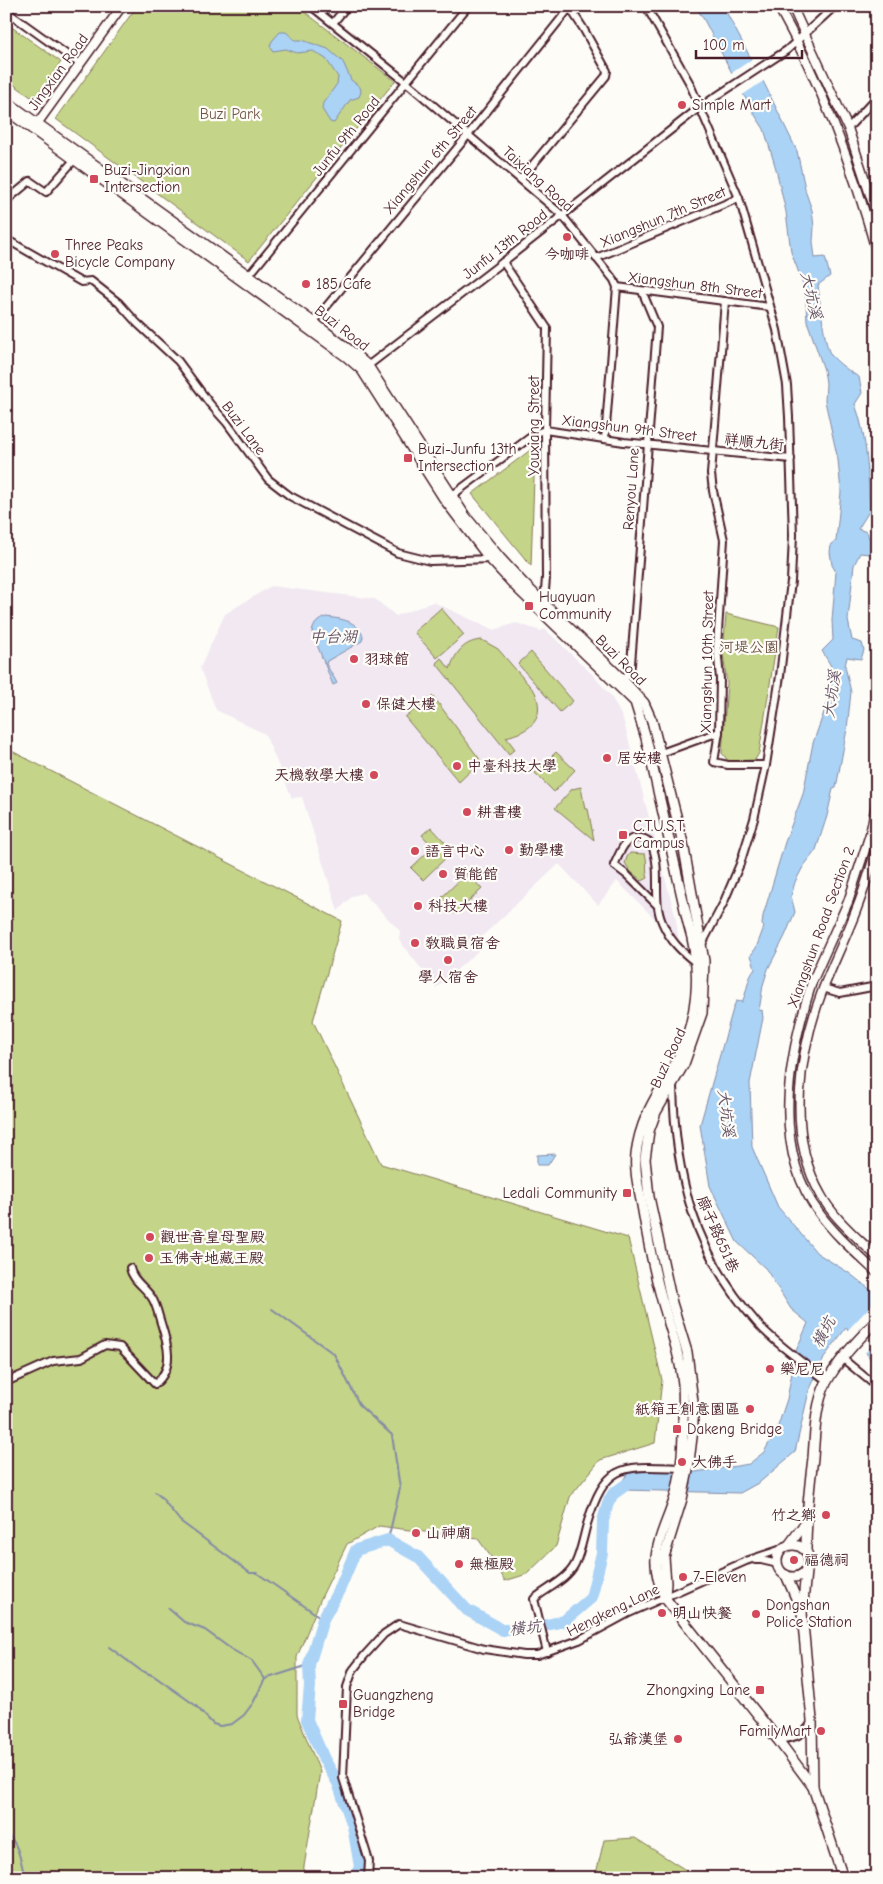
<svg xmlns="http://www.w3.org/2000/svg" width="883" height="1884" font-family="'Comic Neue','LXGW WenKai TC',sans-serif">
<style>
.built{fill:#f1e8f2}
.green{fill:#c4d488;stroke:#877a5a}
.water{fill:#abd3f6;stroke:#848ba5}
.pier{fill:#fdfcf7}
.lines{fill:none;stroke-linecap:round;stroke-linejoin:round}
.stream{stroke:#848ba5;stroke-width:2}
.river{stroke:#abd3f6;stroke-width:12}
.minor-casing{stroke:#4a1f2b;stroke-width:10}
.tertiary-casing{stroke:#4a1f2b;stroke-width:11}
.secondary-casing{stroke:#4a1f2b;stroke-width:12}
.minor{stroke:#fdfcf7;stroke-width:6}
.tertiary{stroke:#fdfcf7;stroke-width:8}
.secondary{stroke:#fdfcf7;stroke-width:9}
.poi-dot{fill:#d1495b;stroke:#fdfcf7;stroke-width:2}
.labels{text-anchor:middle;stroke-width:4.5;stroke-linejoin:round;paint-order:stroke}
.street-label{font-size:15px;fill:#4a1f2b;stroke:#fdfcf7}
.poi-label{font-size:15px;fill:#4a1f2b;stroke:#fdfcf7;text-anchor:start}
.park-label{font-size:15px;fill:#6f5547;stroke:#fdfcf7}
.water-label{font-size:16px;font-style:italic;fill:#675568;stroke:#fdfcf7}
</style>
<rect width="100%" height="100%" fill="#fdfcf7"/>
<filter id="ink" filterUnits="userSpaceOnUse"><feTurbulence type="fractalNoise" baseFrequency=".02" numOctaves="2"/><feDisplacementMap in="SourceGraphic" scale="10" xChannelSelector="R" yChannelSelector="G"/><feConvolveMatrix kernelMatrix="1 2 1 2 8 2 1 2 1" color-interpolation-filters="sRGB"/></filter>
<g filter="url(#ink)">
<polygon class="built" points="271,586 375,599 396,616 433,602 494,630 516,623 541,631 545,629 548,632 593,675 611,696 623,719 676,919 679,943 617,881 598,905 559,864 473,945 478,951 436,988 399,940 400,931 363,893 352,896 338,911 302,797 292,798 265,734 216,710 200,668 225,614"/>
<g class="green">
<polygon points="137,6 297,6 395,81 249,261 56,119"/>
<polygon points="6,23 61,62 37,96 31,97 6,79"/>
<polygon points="533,448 535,448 531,566 472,494"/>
<polygon points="441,608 464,635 437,658 414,632"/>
<polygon points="726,614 779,627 759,753 755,760 728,761 722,753 727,683 723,654"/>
<path d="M482,640L498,649L535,692C546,720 530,731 506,737L515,749L509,754L436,663L441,658L450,669C455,653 464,641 482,640Z"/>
<polygon points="531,652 573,701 560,712 518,664"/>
<polygon points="433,696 481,761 459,782 405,717"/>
<polygon points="6,748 342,921 313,1021 381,1164 628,1238 662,1380 655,1443 600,1460 570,1497 556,1546 527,1574 505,1581 494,1561 478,1539 379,1526 347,1544 321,1598 297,1657 297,1715 320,1772 302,1878 6,1878"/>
<polygon points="556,752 575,770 554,792 535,773"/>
<polygon points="581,787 585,809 588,809 594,840 555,808 572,789"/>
<polygon points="431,827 453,851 423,880 411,868 433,847 422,835"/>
<path d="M630,853L645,854C648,862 645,870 648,878L642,881L630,871L625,863L627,857Z"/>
<polygon points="467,873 482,889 455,914 440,899"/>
<polygon points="635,1838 692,1874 696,1878 595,1878 604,1840"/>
</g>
<g class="water">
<path d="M695,6H723L765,85L797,151L806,193L812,210L814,227L813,242L815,258L825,257L830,276L818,285C820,299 824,346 831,355C837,362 851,373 859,377L862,393L855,404C868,439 868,476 870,513H868L858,529L867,532L870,541V554L860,553L854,565L848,620L852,640L862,643L864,650L861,659L847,657L845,666L851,692L847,729L836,788L833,789L827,816L816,850L803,867L795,882L791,896L795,912L785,936L768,969L763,985L759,1011L762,1010L763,1018L750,1083L752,1147L778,1207L817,1253L849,1273L877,1295V1369L857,1339L846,1328L825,1356L809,1391L795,1452L760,1482L740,1493L624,1490L613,1494L628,1473L648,1471L695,1472L737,1466L749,1464L764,1452L777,1429L787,1399L796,1351L808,1323L791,1309L766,1269L737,1242L710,1186L700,1125L733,1009L736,1001L742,1002C748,990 747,978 755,969L751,955L756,948L764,927L762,925L763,916L785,842L803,794L813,743L828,701L831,666L822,651L833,640L832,620L836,572L832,565L830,552L831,545L836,541L841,492L838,460L825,401L826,383L824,370L807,321L805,289L791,252L786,212L776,169L764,129L751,109L703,18Z"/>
<polygon points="280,32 286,32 295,40 302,40 328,49 343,62 351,80 360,87 361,92 359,97 350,100 334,123 330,122 322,109 323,103 337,84 338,77 326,59 313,51 297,53 286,49 273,51 270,46 272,41"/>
<path d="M326,617C342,619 356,620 363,636L362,641L327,661L326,664L337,683L333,685L312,632C314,623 318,620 326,617Z"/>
<polygon points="555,1154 548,1165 537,1165 537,1155"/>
</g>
<g class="pier">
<polygon points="754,58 765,80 741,96 730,74"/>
<polygon points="877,1299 877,1340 864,1354 846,1332"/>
</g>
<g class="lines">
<g class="stream">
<polyline points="272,1309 334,1354 360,1406 392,1435 400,1488 388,1540"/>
<polyline points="155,1492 161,1497 180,1521 250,1573 257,1573 323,1619"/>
<polyline points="168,1608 184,1622 205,1630 231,1649 252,1661 265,1679 309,1665"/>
<polyline points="109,1647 140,1670 154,1676 195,1705 213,1724 220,1726 232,1724 244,1715 253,1703 265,1679"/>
<path d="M6,1833C19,1843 21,1863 25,1878"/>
</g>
<polyline class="river" points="355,1878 360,1867 353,1826 338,1783 324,1759 307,1720 310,1686 309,1665 323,1619 340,1588 356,1550 388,1540 418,1557 467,1610 503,1630 529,1629 564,1621 591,1598 602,1553 603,1521 608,1503 613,1494 627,1484"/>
<g class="minor-casing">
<g id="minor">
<polyline points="311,6 406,82 562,215 614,280 617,287 605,439"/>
<polyline points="646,6 689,82 739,198 777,330 787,385 789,417 793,535 791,581 780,676 766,765 754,819 740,864 723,904 701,946"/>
<polyline points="6,11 80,64"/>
<polyline points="333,23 347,6"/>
<polyline points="848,128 877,97"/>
<polyline points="521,179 606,76 607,71 583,28 570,8"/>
<polyline points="6,201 30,181 46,192 75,159"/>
<polyline points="6,239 81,282 91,281 119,303 137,323 178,361 210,404 227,423 268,479 290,496 398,553 430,561 493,559"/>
<polyline points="596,258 739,198"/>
<polyline points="503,262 547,328 545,430 546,578 544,603"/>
<polyline points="246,279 468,6"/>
<polyline points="617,287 770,307"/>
<polyline points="725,301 711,474 713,491 724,540 717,647 720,679 719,732 714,762 728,765 766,765"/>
<polyline points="312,324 468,135 571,6"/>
<polyline points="365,368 503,262 700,107 787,50 835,6"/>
<polyline points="450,497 536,433 545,430 624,442 791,459"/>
<polyline points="621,684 630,671 631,664 657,327 642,291"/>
<polyline points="661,753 719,732"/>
<path d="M658,906L627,875L614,865C620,854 624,835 641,838C646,839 650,842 652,846C662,869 652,900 662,922C670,941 681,951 696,963"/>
<polyline points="823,988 840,993 877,986"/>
<path d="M673,1085C675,1177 694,1252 757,1323C777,1345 804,1363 827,1381"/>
<polyline points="842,1358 877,1387"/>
<path d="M6,1382L53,1361L81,1358L105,1345L120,1347L155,1384C176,1367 167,1342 160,1320C158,1313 156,1304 152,1298C145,1287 132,1280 130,1268"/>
<polyline points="755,1560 761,1560 778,1564"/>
<path d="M547,1652L534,1599C547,1588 567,1580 575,1564C581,1552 583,1538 587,1524C606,1460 624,1466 684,1468"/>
<path d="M778,1740C791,1738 805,1736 811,1723"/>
<polyline points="368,1878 369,1861 343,1778 347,1687 353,1670 364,1656 384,1634 399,1624 484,1649 524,1655 537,1655 579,1640 627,1614 746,1561 782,1549"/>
</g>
</g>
<g class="tertiary-casing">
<g id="tertiary">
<path d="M778,6C821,84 854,169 877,254"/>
<polyline points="792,6 848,128 877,216"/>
<polyline points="34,128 122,6"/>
<path d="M877,800L870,834L848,902L812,982C789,1054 770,1147 819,1213C835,1235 857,1254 877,1273"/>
<path d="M877,846C871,867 865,888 857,908C847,935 834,961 823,989C799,1052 786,1134 821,1195C834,1219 858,1238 877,1257"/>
</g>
</g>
<g class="secondary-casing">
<g id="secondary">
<polyline points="6,101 313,322 352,352 368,366 465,516 500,558 523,583 624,681 644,703 652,721 683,843 704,961 702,1013 684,1064 656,1112 649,1131 645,1159 649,1197 672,1303 687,1352 693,1402 693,1429 688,1470 682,1499 664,1557 666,1583 665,1595"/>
<path d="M6,110L347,357L362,370L445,500L490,559L517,588L635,702L646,738L688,923C703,971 698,1022 674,1066C657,1095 639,1121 636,1155C634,1174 640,1193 643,1211C648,1241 654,1271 662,1300C670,1328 680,1355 683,1384C684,1398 683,1412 683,1426C683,1450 682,1474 675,1497C662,1539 645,1554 665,1598L778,1740L813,1787"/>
<circle cx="793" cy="1561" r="16"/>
<polyline points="789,1545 806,1522"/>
<path d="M806,1550C806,1519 809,1489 813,1458C815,1433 815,1406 826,1383C839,1359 858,1340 877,1320"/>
<polyline points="806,1571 802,1613 812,1720 813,1787 843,1878"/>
<polyline points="786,1575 802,1612"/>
</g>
</g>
<use href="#minor" class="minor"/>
<use href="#tertiary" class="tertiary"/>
<use href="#secondary" class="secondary"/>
</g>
</g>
<g class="poi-dot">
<circle cx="682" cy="105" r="5"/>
<rect x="89" y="174" width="10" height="10" rx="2.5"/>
<circle cx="567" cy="237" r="5"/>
<circle cx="55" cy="254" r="5"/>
<circle cx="306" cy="284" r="5"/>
<rect x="403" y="453" width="10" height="10" rx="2.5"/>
<rect x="524" y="601" width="10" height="10" rx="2.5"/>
<circle cx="354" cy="659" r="5"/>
<circle cx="366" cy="704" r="5"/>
<circle cx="607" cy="758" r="5"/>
<circle cx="457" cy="766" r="5"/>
<circle cx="374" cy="775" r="5"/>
<circle cx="467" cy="812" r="5"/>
<rect x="618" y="830" width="10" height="10" rx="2.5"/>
<circle cx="509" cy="850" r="5"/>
<circle cx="415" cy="851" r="5"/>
<circle cx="443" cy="874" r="5"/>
<circle cx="418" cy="906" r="5"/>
<circle cx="415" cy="943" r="5"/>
<circle cx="448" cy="960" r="5"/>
<rect x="622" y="1188" width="10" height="10" rx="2.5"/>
<circle cx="150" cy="1237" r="5"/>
<circle cx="149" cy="1258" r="5"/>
<circle cx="770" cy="1369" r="5"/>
<circle cx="750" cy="1409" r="5"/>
<rect x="672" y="1424" width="10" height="10" rx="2.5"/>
<circle cx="682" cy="1462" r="5"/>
<circle cx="826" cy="1515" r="5"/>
<circle cx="416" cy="1533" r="5"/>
<circle cx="794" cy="1560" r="5"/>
<circle cx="459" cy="1564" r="5"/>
<circle cx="683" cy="1577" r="5"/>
<circle cx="662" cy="1613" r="5"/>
<circle cx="756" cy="1614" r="5"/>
<rect x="755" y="1685" width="10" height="10" rx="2.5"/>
<rect x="338" y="1699" width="10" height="10" rx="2.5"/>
<circle cx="821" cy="1731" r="5"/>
<circle cx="678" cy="1739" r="5"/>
</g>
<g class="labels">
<g class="street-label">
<text transform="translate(58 72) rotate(-54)" y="5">Jingxian Road</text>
<text transform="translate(346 136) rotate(-51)" y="5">Junfu 9th Road</text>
<text transform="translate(430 160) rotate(-50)" y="5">Xiangshun 6th Street</text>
<text transform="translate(538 179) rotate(42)" y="5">Taixiang Road</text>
<text transform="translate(663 217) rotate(-23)" y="5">Xiangshun 7th Street</text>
<text transform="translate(505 244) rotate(-38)" y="5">Junfu 13th Road</text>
<text transform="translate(695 285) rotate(7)" y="5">Xiangshun 8th Street</text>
<text transform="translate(342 328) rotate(38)" y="5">Buzi Road</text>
<text transform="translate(534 426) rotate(-90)" y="5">Youxiang Street</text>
<text transform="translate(244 428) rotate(53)" y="5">Buzi Lane</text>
<text transform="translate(629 428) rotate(7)" y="5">Xiangshun 9th Street</text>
<text transform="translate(754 442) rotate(6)" y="5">祥順九街</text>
<text transform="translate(631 489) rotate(-86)" y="5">Renyou Lane</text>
<text transform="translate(621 660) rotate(45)" y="5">Buzi Road</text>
<text transform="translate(707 662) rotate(-89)" y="5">Xiangshun 10th Street</text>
<text transform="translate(821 927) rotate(-70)" y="5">Xiangshun Road Section 2</text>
<text transform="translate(668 1058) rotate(-65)" y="5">Buzi Road</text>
<text transform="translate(718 1234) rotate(66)" y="5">廍子路651巷</text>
<text transform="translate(613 1610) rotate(-26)" y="5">Hengkeng Lane</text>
</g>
<g class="poi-label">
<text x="692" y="110">Simple Mart</text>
<text x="104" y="175">Buzi-Jingxian<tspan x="104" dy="17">Intersection</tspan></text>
<text x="65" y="250">Three Peaks<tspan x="65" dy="17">Bicycle Company</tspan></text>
<text x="567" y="259" text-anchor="middle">今咖啡</text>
<text x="316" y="289">185 Cafe</text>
<text x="418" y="454">Buzi-Junfu 13th<tspan x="418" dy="17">Intersection</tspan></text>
<text x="539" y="602">Huayuan<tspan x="539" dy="17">Community</tspan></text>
<text x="364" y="664">羽球館</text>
<text x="376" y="709">保健大樓</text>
<text x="617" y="763">居安樓</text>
<text x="467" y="771">中臺科技大學</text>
<text x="364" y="780" text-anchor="end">天機教學大樓</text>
<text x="477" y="817">耕書樓</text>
<text x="633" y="831">C.T.U.S.T.<tspan x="633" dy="17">Campus</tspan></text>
<text x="519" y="855">勤學樓</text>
<text x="425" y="856">語言中心</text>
<text x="453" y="879">質能館</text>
<text x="428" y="911">科技大樓</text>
<text x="425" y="948">教職員宿舍</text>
<text x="448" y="982" text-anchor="middle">學人宿舍</text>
<text x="617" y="1198" text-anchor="end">Ledali Community</text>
<text x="160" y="1242">觀世音皇母聖殿</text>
<text x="159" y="1263">玉佛寺地藏王殿</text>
<text x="780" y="1374">樂尼尼</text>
<text x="740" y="1414" text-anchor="end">紙箱王創意園區</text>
<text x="687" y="1434">Dakeng Bridge</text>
<text x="692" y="1467">大佛手</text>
<text x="816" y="1520" text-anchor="end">竹之鄉</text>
<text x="426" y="1538">山神廟</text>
<text x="804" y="1565">福德祠</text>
<text x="469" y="1569">無極殿</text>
<text x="693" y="1582">7-Eleven</text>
<text x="766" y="1610">Dongshan<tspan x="766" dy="17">Police Station</tspan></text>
<text x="672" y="1618">明山快餐</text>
<text x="750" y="1695" text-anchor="end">Zhongxing Lane</text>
<text x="353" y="1700">Guangzheng<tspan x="353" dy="17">Bridge</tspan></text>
<text x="811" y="1736" text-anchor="end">FamilyMart</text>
<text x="668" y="1744" text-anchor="end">弘爺漢堡</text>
</g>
<g class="park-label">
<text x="230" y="119">Buzi Park</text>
<text x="749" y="652">河堤公園</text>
</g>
<g class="water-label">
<text transform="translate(812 295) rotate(77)" y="6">大坑溪</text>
<text x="333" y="642">中台湖</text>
<text transform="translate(831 694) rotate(-82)" y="6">大坑溪</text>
<text transform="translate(727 1113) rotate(83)" y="6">大坑溪</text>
<text transform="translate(823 1332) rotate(-62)" y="6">橫坑</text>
<text transform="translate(525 1627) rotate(-6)" y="6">橫坑</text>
</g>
</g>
<rect width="883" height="1884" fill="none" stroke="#fdfcf7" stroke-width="25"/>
<rect x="12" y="12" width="858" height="1859" fill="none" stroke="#4a1f2b" stroke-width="2" filter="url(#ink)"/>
<path d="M696 50v8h106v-8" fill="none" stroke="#4a1f2b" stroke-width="2.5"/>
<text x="703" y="50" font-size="15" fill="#4a1f2b" stroke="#fdfcf7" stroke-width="4" paint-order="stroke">100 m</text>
</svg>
